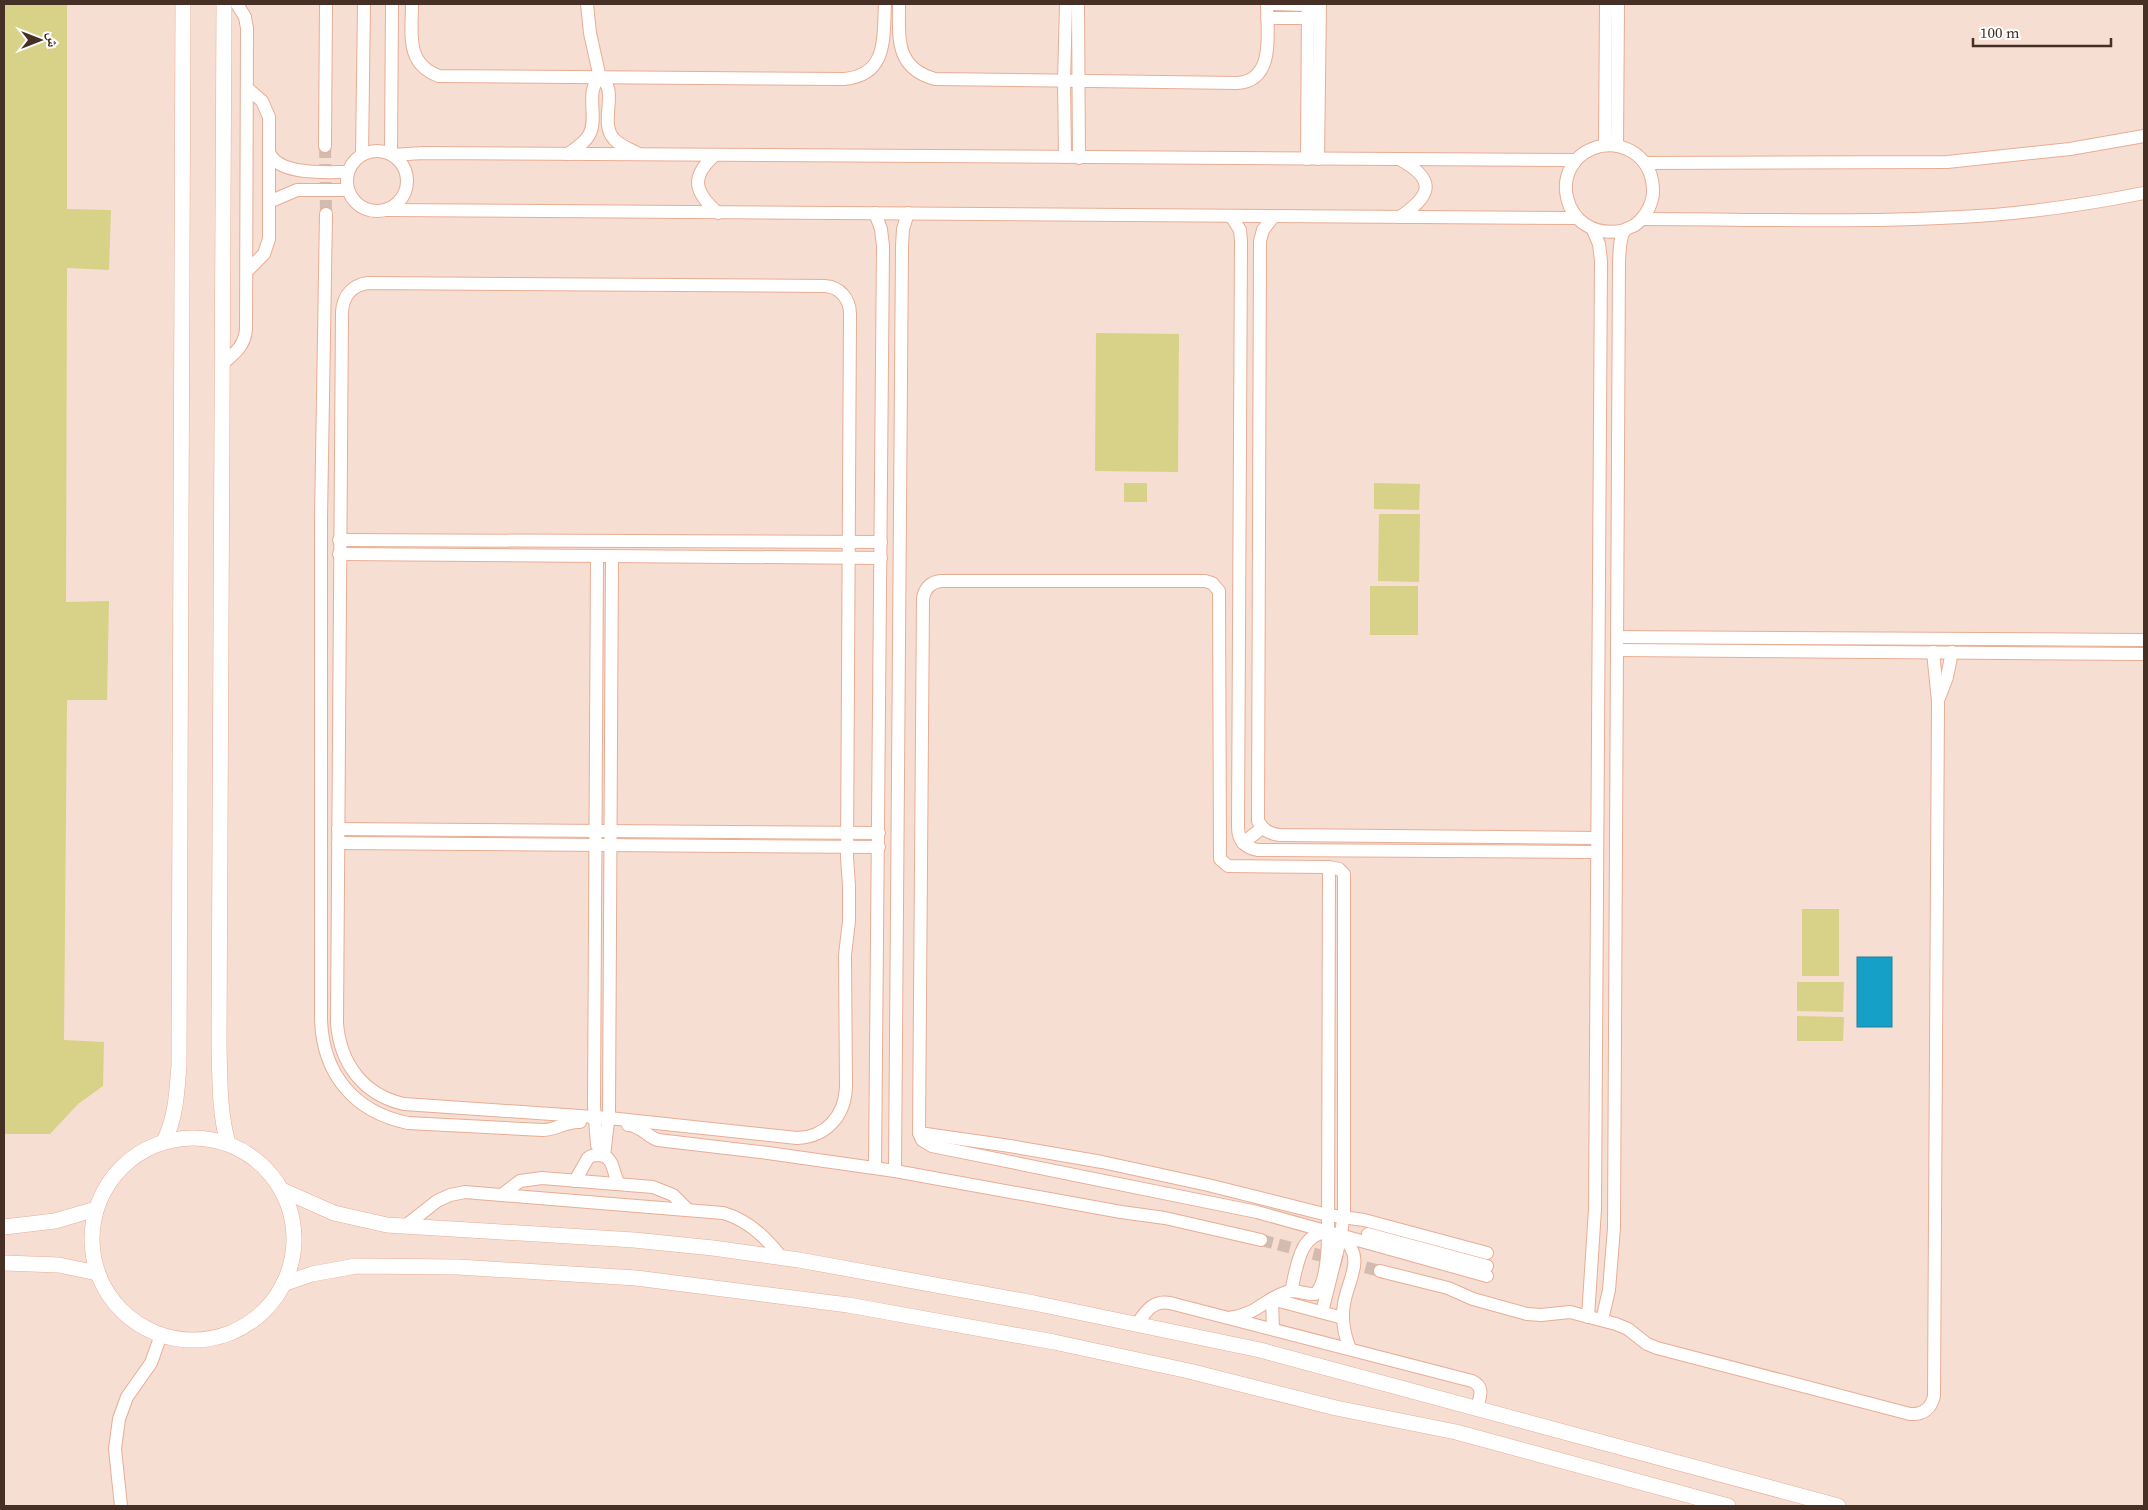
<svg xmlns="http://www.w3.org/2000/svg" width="2148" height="1510" font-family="'Source Serif 4','Noto Naskh Arabic',serif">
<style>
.green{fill:#d7d287}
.water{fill:#15a0c8;stroke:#247e97}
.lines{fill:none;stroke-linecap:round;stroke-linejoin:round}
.minor-tunnel{stroke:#d4bbb0;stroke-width:12;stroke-dasharray:12 6;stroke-linecap:butt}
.minor-casing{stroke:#e8ad94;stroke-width:14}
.major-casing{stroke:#e8ad94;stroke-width:16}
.minor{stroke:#fff;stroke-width:12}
.major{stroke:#fff;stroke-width:15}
</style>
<rect width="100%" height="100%" fill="#f7ded3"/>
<g class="green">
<polygon points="4,4 67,4 67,209 111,210 109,270 67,268 66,602 109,601 107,700 67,700 64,1040 104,1042 103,1086 78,1104 50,1134 4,1134"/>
<polygon points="1096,333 1179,334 1178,472 1095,471"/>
<rect x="1124" y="483" width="23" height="19"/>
<polygon points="1374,483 1420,484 1419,510 1374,509"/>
<polygon points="1379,514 1420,514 1419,582 1378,581"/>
<rect x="1370" y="586" width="48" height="49"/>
<rect x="1802" y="909" width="37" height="67"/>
<polygon points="1797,982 1844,982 1843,1012 1797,1011"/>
<polygon points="1797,1016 1844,1017 1843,1041 1797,1041"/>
</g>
<rect class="water" x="1857" y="957" width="35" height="70"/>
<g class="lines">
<g class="minor-tunnel">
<polyline points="325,146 326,214"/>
<polyline points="1261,1240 1380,1271"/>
</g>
<g class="minor-casing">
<g id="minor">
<path d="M412,4C412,33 405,64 439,76L844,79C888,75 883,38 885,4"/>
<path d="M587,4L590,33L600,78C620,89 598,122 614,139C620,146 630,149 637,153"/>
<path d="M899,4C899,38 895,68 935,79L1237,83C1276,81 1267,31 1267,4"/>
<polyline points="1078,4 1079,158"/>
<polyline points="1274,4 1308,5"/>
<polyline points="1267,18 1308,18"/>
<polyline points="1605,145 1606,4"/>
<polyline points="325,146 326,4"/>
<polyline points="1617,146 1618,4"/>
<circle cx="377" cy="181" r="30"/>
<path d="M269,152C278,176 327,172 348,172"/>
<polyline points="362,154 364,4"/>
<polyline points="391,154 392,4"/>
<path d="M568,154C576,148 584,144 589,135C599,118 584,91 600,78"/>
<polyline points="392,155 423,153 1576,160"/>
<path d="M715,155C690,177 694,192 718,213"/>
<polyline points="1065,157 1064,81 1066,4"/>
<polyline points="1307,159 1308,4"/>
<polyline points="1318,159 1320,4"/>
<polyline points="1645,163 1947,162 2070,149 2144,136"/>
<polyline points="269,202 297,190 348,190"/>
<polyline points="386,210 1576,218"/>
<polyline points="875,213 881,229 883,246 875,1168"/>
<path d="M326,214L321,519V1020C323,1074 354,1112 408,1123L543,1130C556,1130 566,1121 580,1122"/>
<path d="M1231,216L1240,230L1241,241L1238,827C1238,840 1245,848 1258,850L1597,852"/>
<path d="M1273,217L1263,230L1260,241L1258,821C1263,830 1269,834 1280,835L1597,838"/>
<path d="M1400,217C1430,196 1438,181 1401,160"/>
<path d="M1642,219C1748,219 1855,223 1960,217C2022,214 2084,205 2144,193"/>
<polyline points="247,271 264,254 269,239 269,117 262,101 247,88"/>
<path d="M368,283L825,286C840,287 850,299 850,314L847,857L849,886V921L845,955L846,1087C845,1116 826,1137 797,1138L609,1118L404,1104C363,1095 340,1063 337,1023L342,312C343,295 353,285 368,283Z"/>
<path d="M222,364C234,354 245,346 246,329L247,28L245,17L237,4"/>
<polyline points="339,540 881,542"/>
<polyline points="339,554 881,558"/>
<polyline points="597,556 594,1106 597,1145"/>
<polyline points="1617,637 2144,640"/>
<polyline points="1617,650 2144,654"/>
<polyline points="1939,698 1947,677 1952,652"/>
<polyline points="338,829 879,833"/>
<polyline points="338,843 879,847"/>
<polyline points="1243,843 1262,828"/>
<path d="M628,1125C642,1126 646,1136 658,1140L768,1153L895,1171L1121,1212L1165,1218L1261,1240"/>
<polyline points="919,1133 1010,1146 1102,1162 1208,1185 1328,1215 1364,1220 1487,1253"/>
<polyline points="604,1156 609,1113 612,556"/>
<polyline points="895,1171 902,246 903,229 908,213"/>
<path d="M575,1181L588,1158C592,1155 594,1155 600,1155C615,1157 612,1173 619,1184"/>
<polyline points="503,1194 520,1181 542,1178 653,1187 673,1195 688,1210"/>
<path d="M404,1227L437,1201L450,1195L465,1192L723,1213C748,1220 766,1237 781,1257"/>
<polyline points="1368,1234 1487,1266"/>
<path d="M1341,1236C1367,1258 1348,1278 1344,1304C1341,1320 1344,1334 1350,1349"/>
<path d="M1380,1271L1448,1288L1473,1299L1527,1314L1541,1315L1570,1312L1616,1324L1628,1329L1647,1344L1657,1348L1910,1414C1923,1415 1931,1409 1934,1396L1938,701L1933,652"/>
<path d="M1291,1291C1297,1268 1299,1233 1328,1232"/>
<path d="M1322,1312L1341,1236L1344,1210V874L1339,869L1329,867L1228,866L1220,859L1219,591L1212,583L1205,581H941C931,582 925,588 923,598L919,1133L922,1140L932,1146L1257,1212L1487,1276"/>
<polyline points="1588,1317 1595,1209 1601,261 1599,244 1593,230"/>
<path d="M1229,1318C1258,1314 1264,1299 1287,1292C1296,1289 1306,1295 1315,1294C1327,1284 1328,1247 1328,1232L1329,867"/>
<path d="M1602,1320L1609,1290L1614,1228L1619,260C1620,252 1619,237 1625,230C1627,228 1632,227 1635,225C1646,217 1654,202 1653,188C1652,172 1645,159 1631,151C1622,146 1611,144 1601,146C1543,159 1561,245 1625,230"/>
<path d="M1137,1324C1146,1311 1153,1300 1170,1303L1472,1381C1485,1387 1480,1397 1477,1408"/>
<polyline points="1273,1329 1272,1299 1343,1318"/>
<polyline points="121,1506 115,1449 119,1419 127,1397 151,1363 161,1335"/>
</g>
</g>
<g class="major-casing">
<g id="major">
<path d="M224,4L219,1045C220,1078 219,1112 228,1143"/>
<circle cx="193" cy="1239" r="101"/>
<path d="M164,1141C176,1118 177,1091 179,1065L183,4"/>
<polyline points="282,1190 334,1213 387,1225 634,1240 713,1248 799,1260 1034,1303 1260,1350 1838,1506"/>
<polyline points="4,1227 55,1221 96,1209"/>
<polyline points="4,1263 59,1265 97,1273"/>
<polyline points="283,1284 312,1274 356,1266 458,1267 636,1278 848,1305 1054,1342 1189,1371 1336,1408 1456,1432 1728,1506"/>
</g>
</g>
<use href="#minor" class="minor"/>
<use href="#major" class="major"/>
</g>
<rect width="2148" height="1510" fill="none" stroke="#462f24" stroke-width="10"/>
<g transform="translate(40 40) rotate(90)" stroke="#ffffff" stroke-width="4" paint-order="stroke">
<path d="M0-4L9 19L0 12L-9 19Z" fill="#462f24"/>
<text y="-8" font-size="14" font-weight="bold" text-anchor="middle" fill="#462f24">ش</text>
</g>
<path d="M1973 38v8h138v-8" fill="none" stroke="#462f24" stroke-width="2.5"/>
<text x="1980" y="38" font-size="15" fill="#462f24" stroke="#ffffff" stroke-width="4" paint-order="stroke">100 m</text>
</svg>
